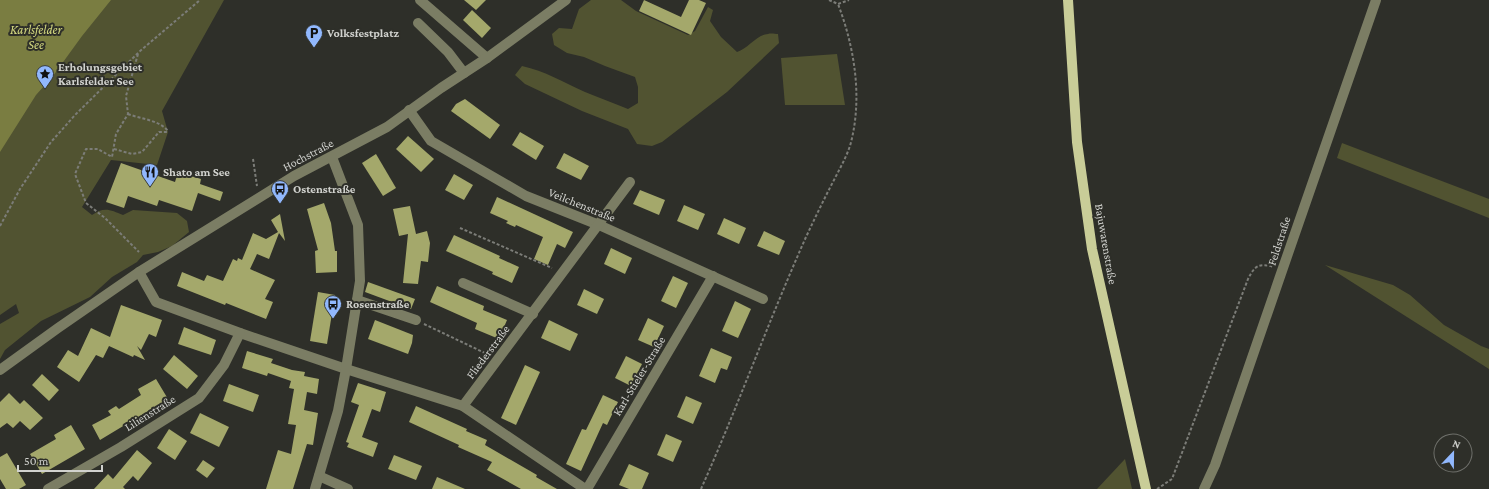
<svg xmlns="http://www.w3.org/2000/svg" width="1489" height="489" font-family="'Crimson Pro',serif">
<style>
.green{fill:#515331}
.water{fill:#7a7d41}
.building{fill:#a4a86b}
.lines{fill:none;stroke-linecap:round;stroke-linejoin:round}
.path{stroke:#7c7d78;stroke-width:2;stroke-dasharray:3 2;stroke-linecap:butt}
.minor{stroke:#7b7d64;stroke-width:10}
.major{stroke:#c9cd98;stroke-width:10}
.labels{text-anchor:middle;stroke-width:4;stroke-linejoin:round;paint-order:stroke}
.poi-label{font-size:12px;font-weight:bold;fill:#d1d2ce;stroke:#2e2f29;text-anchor:start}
.street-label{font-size:12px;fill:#d1d2ce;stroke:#2e2f29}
.water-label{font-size:13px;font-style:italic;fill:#d3d87f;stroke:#2e2f29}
</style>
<rect width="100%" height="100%" fill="#2e2f29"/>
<g class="green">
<path d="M0,0H224L162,111L168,132L157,165L111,160L82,207L92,215C104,206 111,210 123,215L133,210L177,213L187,221L189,232L172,246L158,252L143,255L137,262L112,277L90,297L41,321L5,350L0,359V324L19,313L16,304L0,315Z"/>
<path d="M591,0H621L636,11L688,35L695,31L708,7L713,10L710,21L721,37L737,52C748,49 756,35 768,34C771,33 775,34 778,34L779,43L727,92L662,142L652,146L637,144L628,129L582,111L525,84L515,75L522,66C545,71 563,82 585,92C599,98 614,103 628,109L638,103V87L635,77L605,66L584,57L567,53L554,45L552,34L559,28L572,29L579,9Z"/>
<polygon points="837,54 845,105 785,105 781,58"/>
<polygon points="1342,143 1489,199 1489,218 1337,158"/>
<polygon points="1325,265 1393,285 1410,295 1444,325 1481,346 1489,349 1489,369"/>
<polygon points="1125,459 1132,489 1097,489"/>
</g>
<polygon class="water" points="0,0 111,0 82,36 53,76 36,95 0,152"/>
<g class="building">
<polygon points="464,0 486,0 476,10"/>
<polygon points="644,0 681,17 689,0 699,0 706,3 691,35 639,11"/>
<polygon points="472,10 491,28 482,38 463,20"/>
<polygon points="465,99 500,125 490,139 451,111 456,104"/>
<polygon points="520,132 544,146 536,160 512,145"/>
<polygon points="408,136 434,159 421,172 396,149"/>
<polygon points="564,153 589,166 581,180 556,168"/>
<polygon points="376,154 396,188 383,196 362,163"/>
<polygon points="121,163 175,182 178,172 201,179 200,184 223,192 220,201 198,193 192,211 159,200 157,206 128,196 124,208 106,202"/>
<polygon points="454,174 473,185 464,200 445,190"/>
<polygon points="640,190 665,200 659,215 633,204"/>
<polygon points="497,197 573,232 565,248 557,244 548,265 534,259 543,237 516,225 515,227 506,223 508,221 490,213"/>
<polygon points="324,203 331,223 335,251 337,251 337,272 316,273 315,251 318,250 307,209"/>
<polygon points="684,205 705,214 698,230 677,221"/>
<polygon points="410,206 416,234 427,231 430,243 428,262 421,261 418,284 403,283 408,234 399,236 393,209"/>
<polygon points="280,214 285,241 279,233 269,259 257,254 250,269 275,280 265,299 273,302 266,319 226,303 225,305 177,286 182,272 204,281 207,275 223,281 233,259 237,261 238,258 242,260 253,233 266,239 278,232 271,220"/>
<polygon points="724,218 746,228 739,244 717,234"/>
<polygon points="764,231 785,241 779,255 757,246"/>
<polygon points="454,235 500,256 499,258 519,267 512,283 492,274 493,272 446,251"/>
<polygon points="611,248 632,258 625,274 604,264"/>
<polygon points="673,276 688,283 676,308 661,301"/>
<polygon points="368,282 415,299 411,309 365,292"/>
<polygon points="437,286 484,306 483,310 507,320 499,339 475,329 477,323 430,302"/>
<polygon points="584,289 604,299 597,314 577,305"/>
<polygon points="318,292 335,295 327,344 310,341"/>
<polygon points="735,301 751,309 738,338 722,331"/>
<polygon points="121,305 162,320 156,337 149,334 141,350 137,346 145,360 134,355 133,357 109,346 103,358 96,355 79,382 57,367 68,350 78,356 91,328 110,337"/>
<polygon points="648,318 664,326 654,347 638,340"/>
<polygon points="375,320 413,335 412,343 408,354 368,339"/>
<polygon points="549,320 578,334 570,351 541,338"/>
<polygon points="184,327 216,340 211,355 178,344"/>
<polygon points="711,348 732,357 727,370 721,368 715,383 699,376"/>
<polygon points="247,351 273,359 271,363 292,370 305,372 304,376 319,379 317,394 307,392 304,410 318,413 313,445 307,444 293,489 266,489 278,450 291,454 296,425 288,424 294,389 289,388 291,381 268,373 267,376 242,368"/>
<polygon points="174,355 198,376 187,389 163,369"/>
<polygon points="626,356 642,364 631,386 615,378"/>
<polygon points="525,365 540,372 516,425 501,418"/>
<polygon points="42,374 59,390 49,401 32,385"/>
<polygon points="156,379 168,399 100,440 92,425 111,415 108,411 116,406 119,409 141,395 138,389"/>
<polygon points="358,383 386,392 380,412 372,409 362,437 378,443 373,457 347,447 349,443 346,442 359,405 351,402"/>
<polygon points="229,384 259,395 253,412 223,401"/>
<polygon points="9,393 20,404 24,400 43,418 30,430 20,421 13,428 7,423 0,428 0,402"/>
<polygon points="603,395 618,402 607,425 603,423 581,471 566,464 582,429 586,430"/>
<polygon points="686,396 702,403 693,424 677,417"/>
<polygon points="416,406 467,429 466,431 487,440 485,445 537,475 536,477 557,489 521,489 487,470 492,462 458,447 459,445 409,422"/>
<polygon points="200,413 229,427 219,447 190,433"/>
<polygon points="71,425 85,449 42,474 30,454 56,439 54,435"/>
<polygon points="169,429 187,441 175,460 157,448"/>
<polygon points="666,434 682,441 673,462 657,455"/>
<polygon points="137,450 152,463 138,481 133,476 123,487 125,489 94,489 108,474 113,479"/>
<polygon points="7,453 26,485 19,489 6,489 0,479 0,457"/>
<polygon points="394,455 422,466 416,480 388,469"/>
<polygon points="203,460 215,468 207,478 196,470"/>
<polygon points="629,464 649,473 642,489 629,489 619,485"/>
<polygon points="437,477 465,489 432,489"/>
</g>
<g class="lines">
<g class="path">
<polyline points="829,0 838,4 849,0"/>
<polyline points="138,54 126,96 128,114 116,134 112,157 98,149 86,149 75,174 86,203 105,218 139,252"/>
<path d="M128,114C141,119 159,120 168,131"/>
<polyline points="114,149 132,154 142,152 159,132 168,132"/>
<polyline points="253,159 257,186"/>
<polyline points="0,226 20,189 51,142 75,115 139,52 200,0"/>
<polyline points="460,228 552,268"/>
<polyline points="424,324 489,355"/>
<path d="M701,489C738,406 769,320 806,237C815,218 824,199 834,180C841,166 849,153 852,138C862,94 854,46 838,4"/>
<path d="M1157,489L1172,479L1248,279C1255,265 1259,263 1274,267"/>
</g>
<g class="minor">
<polyline points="420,0 487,58"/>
<polyline points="418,23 448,52 464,73"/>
<polyline points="409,110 431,141 526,196 599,225 763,299"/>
<polyline points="139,272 156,302 240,333 346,369 463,406 585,489"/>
<polyline points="463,283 533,314"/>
<polyline points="357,300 416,320"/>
<polyline points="0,370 58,328 139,272 294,176 387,127 441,88 487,58 566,0"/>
<polyline points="463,406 630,182"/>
<polyline points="319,476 348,489"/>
<polyline points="48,489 121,447 199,398 224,365 240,333"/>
<polyline points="315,489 338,411 346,369 360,281 358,225 332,157"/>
<polyline points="587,489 713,276"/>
<path d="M1204,489L1215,465C1269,310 1321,155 1376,0"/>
</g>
<polyline class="major" points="1068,0 1077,142 1092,249 1146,489"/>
</g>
<defs>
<g id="parking-pin" transform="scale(0.9)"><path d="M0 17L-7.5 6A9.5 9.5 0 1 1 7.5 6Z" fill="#91b8fd" stroke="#2e2f29"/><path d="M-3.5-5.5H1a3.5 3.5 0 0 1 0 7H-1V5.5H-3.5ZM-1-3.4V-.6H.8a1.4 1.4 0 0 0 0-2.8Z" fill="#111"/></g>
<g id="sight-pin" transform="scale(0.9)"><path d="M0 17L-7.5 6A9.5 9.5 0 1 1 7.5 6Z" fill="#91b8fd" stroke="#2e2f29"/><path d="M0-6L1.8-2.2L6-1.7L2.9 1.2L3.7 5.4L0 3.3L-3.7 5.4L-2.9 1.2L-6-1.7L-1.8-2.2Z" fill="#111"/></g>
<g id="restaurant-pin" transform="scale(0.9)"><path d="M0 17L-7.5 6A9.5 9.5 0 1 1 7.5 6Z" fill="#91b8fd" stroke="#2e2f29"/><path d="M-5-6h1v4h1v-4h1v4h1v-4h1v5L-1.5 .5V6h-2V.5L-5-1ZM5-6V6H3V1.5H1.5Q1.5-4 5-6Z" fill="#111"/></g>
<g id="bus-pin" transform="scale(0.9)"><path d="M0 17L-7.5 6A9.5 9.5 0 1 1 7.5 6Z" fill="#91b8fd" stroke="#2e2f29"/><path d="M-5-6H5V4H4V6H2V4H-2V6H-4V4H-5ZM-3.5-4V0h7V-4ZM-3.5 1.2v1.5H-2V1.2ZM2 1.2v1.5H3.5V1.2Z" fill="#111"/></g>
</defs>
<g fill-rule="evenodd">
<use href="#parking-pin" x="314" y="33"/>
<use href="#sight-pin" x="45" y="74"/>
<use href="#restaurant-pin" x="150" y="172"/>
<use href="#bus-pin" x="280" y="189"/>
<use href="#bus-pin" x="333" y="304"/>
</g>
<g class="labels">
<g class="poi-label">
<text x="327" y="37">Volksfestplatz</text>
<text x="58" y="71">Erholungsgebiet<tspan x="58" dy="14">Karlsfelder See</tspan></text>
<text x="163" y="176">Shato am See</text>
<text x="293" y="193">Ostenstraße</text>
<text x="346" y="308">Rosenstraße</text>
</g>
<g class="street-label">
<text transform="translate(308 155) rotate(-28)" y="4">Hochstraße</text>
<text transform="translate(582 205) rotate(22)" y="4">Veilchenstraße</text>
<text transform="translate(1279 241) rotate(-72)" y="4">Feldstraße</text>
<text transform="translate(1106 244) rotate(80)" y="4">Bajuwarenstraße</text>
<text transform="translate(488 352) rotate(-53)" y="4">Fliederstraße</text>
<text transform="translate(639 376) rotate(-59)" y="4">Karl-Stieler-Straße</text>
<text transform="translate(150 413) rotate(-32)" y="4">Lilienstraße</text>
</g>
<g class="water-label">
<text x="36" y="34">Karlsfelder<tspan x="36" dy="15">See</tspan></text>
</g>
</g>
<g transform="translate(1453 453) rotate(22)"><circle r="19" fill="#2e2f29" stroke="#6f706b"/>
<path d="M0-3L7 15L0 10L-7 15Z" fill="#91b8fd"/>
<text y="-6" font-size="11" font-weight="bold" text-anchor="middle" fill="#d1d2ce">N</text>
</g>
<path d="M18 465v6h84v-6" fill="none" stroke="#d1d2ce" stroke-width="2"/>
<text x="24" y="465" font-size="12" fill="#d1d2ce" stroke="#2e2f29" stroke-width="3" paint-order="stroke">50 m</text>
</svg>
